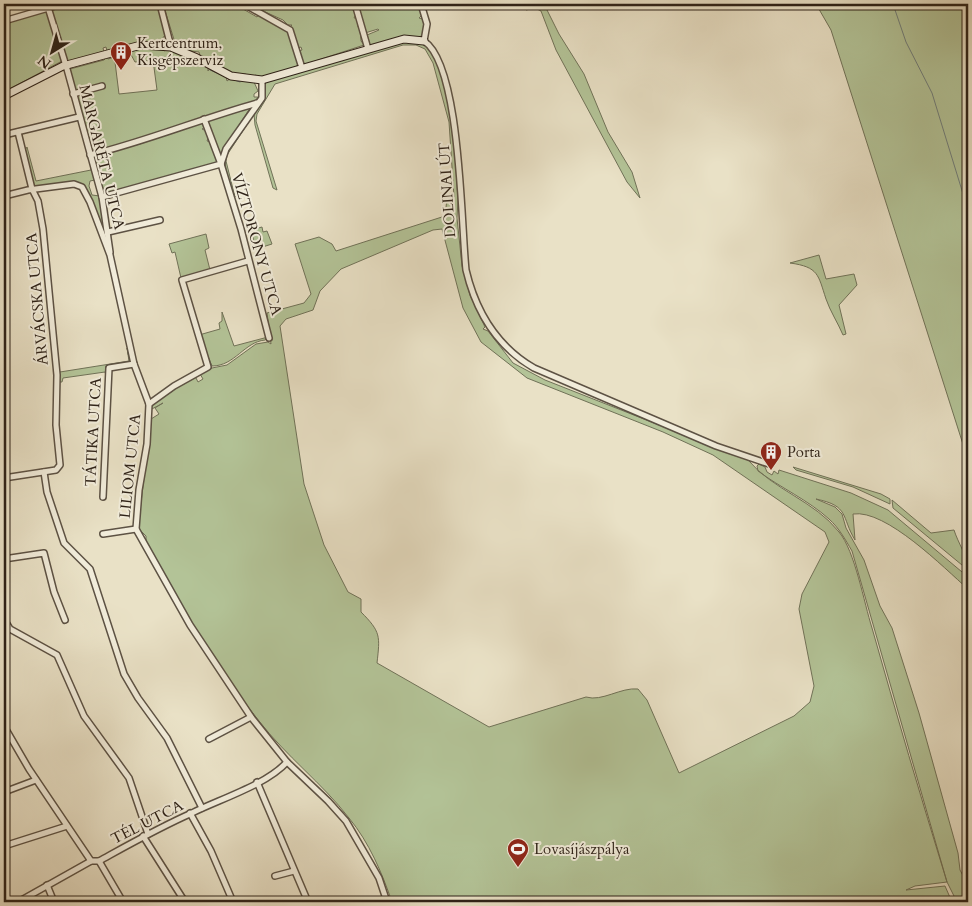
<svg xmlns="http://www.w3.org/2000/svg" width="972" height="906" font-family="Cardo,serif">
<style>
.green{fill:#b3c397;stroke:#707258;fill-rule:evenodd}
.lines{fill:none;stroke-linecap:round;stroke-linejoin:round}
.stream{stroke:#707e7c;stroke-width:1}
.street-casing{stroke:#5d5244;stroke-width:8}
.secondary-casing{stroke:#2e2218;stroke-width:9}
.street{stroke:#f1ecda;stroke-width:5}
.secondary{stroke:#f1ecda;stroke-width:7}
.labels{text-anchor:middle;stroke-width:4;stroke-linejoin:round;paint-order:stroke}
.poi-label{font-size:15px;fill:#2e2218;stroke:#f1ecda;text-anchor:start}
.street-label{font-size:15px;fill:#2e2218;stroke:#f1ecda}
</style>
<rect width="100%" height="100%" fill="#e9e1c6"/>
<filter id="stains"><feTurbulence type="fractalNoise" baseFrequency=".004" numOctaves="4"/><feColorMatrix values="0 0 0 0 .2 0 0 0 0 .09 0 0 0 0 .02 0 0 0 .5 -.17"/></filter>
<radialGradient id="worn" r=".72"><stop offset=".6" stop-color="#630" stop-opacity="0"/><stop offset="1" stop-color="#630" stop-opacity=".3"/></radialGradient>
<g class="green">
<polygon points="68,4 158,4 167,36 163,37 163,41 168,40 167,43 143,42 141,36 139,37 140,43 107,51 106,47 103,48 104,52 69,62 66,59 52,10"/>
<polygon points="163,4 241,4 245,6 243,9 257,17 259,14 290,33 298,64 296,67 262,77 255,75 254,77 245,74 236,75 216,67 218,63 215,61 211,64 206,61 209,58 203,59 200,56 199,52 191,51 176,46"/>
<polygon points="252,4 350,4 353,6 356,14 354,18 357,18 358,27 360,28 361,41 364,45 306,64 303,63 299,51 302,50 301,47 298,48 290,27 292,25 288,25 283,20 252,6"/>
<polygon points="357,4 417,4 422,15 419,18 423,19 425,29 423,36 370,45 367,35 379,30 378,29 365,33"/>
<polygon points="526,4 544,4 559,34 584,74 608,132 632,172 640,198 627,182 556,50 541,11 535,8 526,10"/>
<polygon points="816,4 968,4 968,460 831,30"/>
<polygon points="47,11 62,61 4,92 4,23"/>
<path d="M403,41L424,44L432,52L439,68L453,121L458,200L457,218L462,266L470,295L485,327L483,329L488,331L513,363L545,380L748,460C773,490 815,501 839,532C855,551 864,603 872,628C896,713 921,798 947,882L852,551C845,539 839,528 829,519C808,500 781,488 758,471L757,466L759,464L765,467L767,472L772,475L774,471L778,474L779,470L851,493L888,510L968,577V589C944,568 886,509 853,514L855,540C841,517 850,506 816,499L835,507L842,514L846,528L864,560L880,606L892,628L919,713L958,853L960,870L968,885V902H957L947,882L915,886L906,890L945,886L952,902H392C382,873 369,842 349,818C322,783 286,756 259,721C214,665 181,606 146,543V536L138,528L151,419L159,414L155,408L163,403L150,410V406L174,390V387L195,376L198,382L203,379L200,374L212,368L227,365L256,344L268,342L271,344L267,313L304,303L311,294L295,244L319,237L332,244L336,251L445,216L447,199L454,197L449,122L433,63L425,49L416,45H403L275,84L257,114L256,121L277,190L273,188L255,125L254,114L227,155L226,161L235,197L226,173L225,155L261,102L265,82ZM442,229L463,308L481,342L527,378L663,432L713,455L825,532L829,542L802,594L799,609L814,686L810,702L794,716L679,773L647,700L638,689C621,687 602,702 586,697L489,727L377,663C380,636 381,632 361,612V599L348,592L324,545L304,484L280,326L286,319L313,310L320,291L341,269L433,230Z"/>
<polygon points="144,48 159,48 165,51 164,48 183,54 208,67 208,71 210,68 226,76 227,81 231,78 254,82 258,91 254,94 254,97 258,97 255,101 92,154 76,95 105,88 104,84 75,91 70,69 104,60 107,57 108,59 115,57 115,55 122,53 126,58 125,61 115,62 119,94 157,90 153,60 135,62 129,51"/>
<polygon points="250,108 225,147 220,161 206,122 210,118"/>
<polygon points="202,121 205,127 202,129 206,131 209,136 207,141 211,142 218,163 104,194 93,156 140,144"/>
<polygon points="27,147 36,181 91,170 91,164 95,180 90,181 89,186 92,195 100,196 108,246 81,185 32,188 25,150"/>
<polygon points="262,227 263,232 267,231 272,244 256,249 251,230"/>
<polygon points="206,234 209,248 205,250 210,270 181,278 175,252 172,253 169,244"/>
<path d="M819,255L826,279L854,274L857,285L839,305L846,334L843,335C838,323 830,311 826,299C818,275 819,267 790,263Z"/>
<path d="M222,312L234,346L268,337L265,340C244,342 235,366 212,366L199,335L220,329L219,323L222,321Z"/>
<polygon points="127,348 130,363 106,366 107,379 105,372 63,378 62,382 59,382 58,367 60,372 129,361"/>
<polygon points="793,467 881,494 890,499 890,504 853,487 796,470"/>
<path d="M892,500L931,533L954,530C958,543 968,557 968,570L893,508Z"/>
</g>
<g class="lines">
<g class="stream">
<polyline points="893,4 906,42 932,93 968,210"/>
<polyline points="130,52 144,48"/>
<polyline points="122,54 123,54"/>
<polyline points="104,58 106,58"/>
<polyline points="194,60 206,67"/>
<polyline points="210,70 226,77"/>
<polyline points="234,80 240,82"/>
<polyline points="84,142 87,150"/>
</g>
<g class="street-casing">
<g id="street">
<polyline points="47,4 67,69 102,197 110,252"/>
<polyline points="160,4 171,47"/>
<polyline points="244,4 290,30 302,68"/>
<polyline points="355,4 368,49"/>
<path d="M421,4L427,24L424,41C461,65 461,225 466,270C476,312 496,346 534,368L716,446L769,464"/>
<polyline points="4,21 62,4"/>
<polyline points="262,80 262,98 226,149 221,164 241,229 269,338"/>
<polyline points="73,94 102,86"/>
<polyline points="204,119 221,164"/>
<polyline points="4,135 79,117"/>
<path d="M90,155C147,141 200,119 257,103"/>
<polyline points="4,196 28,190 74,184 82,187 90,202 110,255 134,364 149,404 147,444 139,490 136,529 190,625 251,717 287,762 328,801 346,821 379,878 387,902"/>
<polyline points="102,197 221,164"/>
<polyline points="108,232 160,220"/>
<polyline points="149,404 174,386 208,367 182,280 248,261"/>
<polyline points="44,472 47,492 64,543 90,569 124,674 138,698 167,738 202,808"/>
<polyline points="4,478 56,470 60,465 56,425 57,375 43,229 38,201 32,189 18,132"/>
<polyline points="103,497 109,368 134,364"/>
<polyline points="103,534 136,529"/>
<polyline points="4,559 44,553 54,592 65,620"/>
<polyline points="4,619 10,629 57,655 84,716 129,778 148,834"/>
<polyline points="4,726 29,769 91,861"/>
<polyline points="209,739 251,717"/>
<polyline points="257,782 308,902"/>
<polyline points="4,792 36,780"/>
<polyline points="190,813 211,851 233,902"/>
<polyline points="143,836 185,902"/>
<polyline points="4,846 67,826"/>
<polyline points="99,861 123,902"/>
<polyline points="275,876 294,871"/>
<polyline points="47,885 54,902"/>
<path d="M18,902L91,861H99C130,844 160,827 192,813C220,799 266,785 287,762"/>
</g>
</g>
<g class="secondary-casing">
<polyline id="secondary" points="4,96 63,66 141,45 171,47 197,58 231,76 262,80 404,39 424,41"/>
</g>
<use href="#street" class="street"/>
<use href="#secondary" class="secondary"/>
</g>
<defs>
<g id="building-pin" transform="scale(1.125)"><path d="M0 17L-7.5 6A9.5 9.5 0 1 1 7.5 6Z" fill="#8f2418" stroke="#f1ecda"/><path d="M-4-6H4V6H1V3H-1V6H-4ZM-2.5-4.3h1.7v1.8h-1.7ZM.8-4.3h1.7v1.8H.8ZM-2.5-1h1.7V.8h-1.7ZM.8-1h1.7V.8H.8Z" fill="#fff"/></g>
<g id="stadium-pin" transform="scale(1.125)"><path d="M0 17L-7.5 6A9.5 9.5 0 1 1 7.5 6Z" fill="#8f2418" stroke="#f1ecda"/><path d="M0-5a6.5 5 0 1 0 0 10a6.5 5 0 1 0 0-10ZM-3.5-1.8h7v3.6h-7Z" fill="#fff"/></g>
</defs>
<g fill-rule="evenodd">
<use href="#building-pin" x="121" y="52"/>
<use href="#building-pin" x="771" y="452"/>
<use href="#stadium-pin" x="518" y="849"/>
</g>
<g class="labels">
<g class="poi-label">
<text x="137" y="48">Kertcentrum,<tspan x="137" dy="17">Kisgépszerviz</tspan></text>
<text x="787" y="457">Porta</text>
<text x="534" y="854">Lovasíjászpálya</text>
</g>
<g class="street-label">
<text transform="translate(102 157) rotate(76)" y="5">MARGARÉTA UTCA</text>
<text transform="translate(447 190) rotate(-94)" y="5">DOLINAI ÚT</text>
<text transform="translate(257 244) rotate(74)" y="5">VÍZTORONY UTCA</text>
<text transform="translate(37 299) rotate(-95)" y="5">ÁRVÁCSKA UTCA</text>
<text transform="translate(93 432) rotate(-87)" y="5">TÁTIKA UTCA</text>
<text transform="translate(130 466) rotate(-84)" y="5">LILIOM UTCA</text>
<text transform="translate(147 822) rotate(-27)" y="5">TÉL UTCA</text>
</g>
</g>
<rect width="972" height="906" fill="none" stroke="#e9e1c6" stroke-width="20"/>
<rect x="5" y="5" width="962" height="896" fill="none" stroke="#2e2218" stroke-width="2.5"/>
<rect x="10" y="10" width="952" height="886" fill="none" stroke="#2e2218"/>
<g transform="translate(52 52) rotate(217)" stroke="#f1ecda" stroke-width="4" paint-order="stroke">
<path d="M0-4L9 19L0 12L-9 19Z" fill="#2e2218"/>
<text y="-8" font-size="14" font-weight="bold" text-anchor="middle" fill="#2e2218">N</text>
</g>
<rect width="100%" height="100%" filter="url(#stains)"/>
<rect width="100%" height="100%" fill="url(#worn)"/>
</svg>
